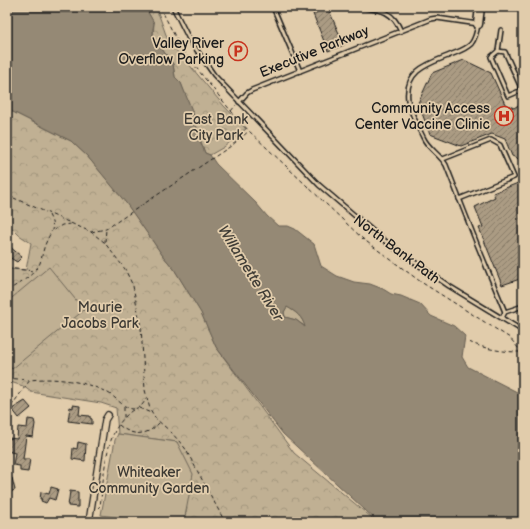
<svg xmlns="http://www.w3.org/2000/svg" width="530" height="529" font-family="'Balsamiq Sans',sans-serif">
<style>
.forest{fill:url(#forest-firs);stroke:#6e6658}
.park{fill:url(#park-crowns);stroke:#6e6658}
.garden{fill:#c0b093;stroke:#6e6658}
.water{fill:#958974;stroke:#655d51;fill-rule:evenodd}
.building{fill:url(#building-hatch);stroke:#1c1c1c}
.lines{fill:none;stroke-linecap:round;stroke-linejoin:round}
.lane-casing{stroke:#1c1c1c;stroke-width:6}
.street-casing{stroke:#1c1c1c;stroke-width:8}
.secondary-casing{stroke:#1c1c1c;stroke-width:11}
.path{stroke:#1c1c1c;stroke-width:1;stroke-dasharray:4 3;stroke-linecap:butt}
.lane{stroke:#e1ccab;stroke-width:3}
.street{stroke:#e1ccab;stroke-width:5.5}
.secondary{stroke:#e1ccab;stroke-width:8}
.labels{text-anchor:middle;stroke-width:3.5;stroke-linejoin:round;paint-order:stroke}
.poi-label{font-size:14px;fill:#1c1c1c;stroke:#e1ccab;text-anchor:end}
.street-label{font-size:14px;fill:#1c1c1c;stroke:#e1ccab}
.park-label{font-size:14px;fill:#3d3a34;stroke:#e1ccab}
.water-label{font-size:15px;font-style:italic;fill:#403d36;stroke:#e1ccab}
</style>
<defs>
<pattern id="forest-firs" width="22" height="20" patternUnits="userSpaceOnUse"><rect width="22" height="20" fill="#c0b093"/><path d="M5 1l3.5 6h-7zM16 11l3.5 6h-7z" fill="#a4977e"/></pattern>
<pattern id="park-crowns" width="20" height="18" patternUnits="userSpaceOnUse"><rect width="20" height="18" fill="#c0b093"/><path d="M2 6a3 3 0 1 1 6 0M12 15a3 3 0 1 1 6 0" fill="none" stroke="#a4977e"/></pattern>
<pattern id="building-hatch" width="6" height="6" patternUnits="userSpaceOnUse"><rect width="6" height="6" fill="#ab9b83"/><path d="M-1 1l2-2M0 6l6-6M5 7l2-2" fill="none" stroke="#8a7e6a"/></pattern>
</defs>
<rect width="100%" height="100%" fill="#e1ccab"/>
<filter id="ink" filterUnits="userSpaceOnUse"><feTurbulence type="fractalNoise" baseFrequency=".025" numOctaves="2"/><feDisplacementMap in="SourceGraphic" scale="8" xChannelSelector="R" yChannelSelector="G"/><feConvolveMatrix kernelMatrix="1 2 1 2 8 2 1 2 1" color-interpolation-filters="sRGB"/></filter>
<g filter="url(#ink)">
<path class="forest" d="M287,307C296,312 302,317 306,327L296,320L285,317L284,312Z"/>
<g class="park">
<polygon points="145,7 156,7 169,43 187,62 224,106 246,129 224,147 210,155 205,153 181,83 175,77 173,64 153,37 154,23"/>
<polygon points="7,109 71,141 87,156 126,202 163,256 174,269 202,314 216,347 294,453 377,522 184,522 186,511 177,442 118,434 116,408 101,403 31,392 23,386 7,381 7,269 26,270 31,243 19,235 7,223"/>
</g>
<g class="garden">
<polygon points="49,267 84,310 12,369 7,363 7,302"/>
<polygon points="118,434 177,442 193,474 184,522 148,522 101,515 115,440"/>
</g>
<path class="water" d="M7,7H145L154,23L153,29V37L173,64L175,77L181,83L197,123C195,131 202,145 205,153L210,155L216,164L256,203L267,216L278,226H288L295,229L314,244L321,266L337,276L354,282L370,284L383,289L391,294L401,296L420,304L431,316L454,326L465,336L462,357L468,367L517,392L523,393V522H378L283,434L216,347L201,313L174,269L163,256L126,203L87,156L71,141L7,109ZM287,307C296,312 302,316 305,327L296,320L285,317L284,312Z"/>
<g class="building">
<polygon points="322,7 324,7 324,9 328,8 344,45 328,51 313,14 317,12 316,9"/>
<polygon points="464,60 491,73 505,104 514,108 523,102 523,161 512,156 505,139 492,134 461,146 430,134 418,103 432,73"/>
<polygon points="518,183 520,188 523,187 523,278 502,285 479,228 483,227 475,207 495,197 493,193"/>
<polygon points="9,246 22,257 17,262 7,256 7,249"/>
<polygon points="25,401 31,408 19,418 12,409"/>
<polygon points="73,405 80,406 79,415 90,416 90,418 92,419 92,424 68,421 70,407 73,408"/>
<polygon points="28,419 34,420 35,424 33,437 26,436 23,459 30,459 28,472 20,471 20,466 13,465 15,453 7,451 7,444 9,444 9,438 17,439 18,427 27,428"/>
<polygon points="78,442 86,444 85,461 72,459 73,448 77,449"/>
<polygon points="12,478 15,490 7,493 7,479"/>
<polygon points="51,487 58,489 55,500 49,498 46,503 41,501 42,499 40,499 41,492 49,494"/>
<polygon points="70,491 78,492 78,507 68,506"/>
</g>
<g class="lines">
<g class="lane-casing">
<g id="lane">
<polyline points="173,7 189,39 214,75 319,185 381,238 407,257 449,286 523,331"/>
<polyline points="273,7 300,71"/>
<path d="M357,7C379,10 391,8 401,31"/>
<polygon points="498,51 505,52 522,90 508,96 491,57"/>
<polyline points="498,51 501,30"/>
<path d="M239,102L247,93L252,90L431,19L437,18L478,24C477,31 475,39 471,44C467,48 460,51 455,53C432,63 404,68 408,100C410,111 418,127 423,137C428,149 440,154 446,165L477,244L505,312"/>
<polyline points="443,159 491,140 500,145 514,177 459,199"/>
<polyline points="502,318 505,312 523,306"/>
</g>
</g>
<g class="street-casing">
<polyline id="street" points="89,522 105,420 108,415"/>
</g>
<g class="secondary-casing">
<polyline id="secondary" points="478,24 480,7"/>
</g>
<g class="path">
<polyline points="160,7 182,50 231,111 249,131 363,239 421,282 510,338 523,354"/>
<polyline points="231,111 236,105"/>
<polyline points="7,195 91,232 104,242 125,269 133,286 141,327 145,390 150,409 156,419 171,432 185,448 225,522"/>
<polyline points="54,230 62,225 71,224"/>
<polyline points="91,232 106,229 231,146 249,131"/>
<polyline points="105,242 106,229"/>
<polyline points="7,268 34,271"/>
<path d="M7,291C19,283 34,276 40,263C42,257 43,250 45,245C51,229 57,230 48,213"/>
<path d="M469,342C485,349 502,352 521,352"/>
<polyline points="7,378 29,380"/>
<polyline points="124,407 124,417"/>
<polyline points="139,408 151,413"/>
<path d="M7,412L30,380C55,377 86,381 108,393C117,398 124,409 134,409"/>
<path d="M119,425C132,437 148,436 159,423"/>
<path d="M97,509L100,506C104,480 104,446 119,424C123,419 128,413 133,410C140,406 141,408 146,399"/>
</g>
<use href="#lane" class="lane"/>
<use href="#street" class="street"/>
<use href="#secondary" class="secondary"/>
</g>
</g>
<defs>
<g id="parking-ring" transform="scale(1)"><circle r="9.5" fill="#e1ccab" stroke="#c8321e" stroke-width="1.5"/><path d="M-3.5-5.5H1a3.5 3.5 0 0 1 0 7H-1V5.5H-3.5ZM-1-3.4V-.6H.8a1.4 1.4 0 0 0 0-2.8Z" fill="#c8321e"/></g>
<g id="hospital-ring" transform="scale(1)"><circle r="9.5" fill="#e1ccab" stroke="#c8321e" stroke-width="1.5"/><path d="M-5-5h3v3.5h4V-5h3V5h-3V1.5h-4V5h-3Z" fill="#c8321e"/></g>
</defs>
<g fill-rule="evenodd">
<use href="#parking-ring" x="238" y="51"/>
<use href="#hospital-ring" x="504" y="116"/>
</g>
<g class="labels">
<g class="poi-label">
<text x="224" y="48">Valley River<tspan x="224" dy="16">Overflow Parking</tspan></text>
<text x="490" y="113">Community Access<tspan x="490" dy="16">Center Vaccine Clinic</tspan></text>
</g>
<g class="street-label">
<text transform="translate(314 51) rotate(-22)" y="5">Executive Parkway</text>
<text transform="translate(397 249) rotate(37)" y="5">North Bank Path</text>
</g>
<g class="park-label">
<text x="216" y="124">East Bank<tspan x="216" dy="16">City Park</tspan></text>
<text x="100" y="312">Maurie<tspan x="100" dy="16">Jacobs Park</tspan></text>
<text x="149" y="477">Whiteaker<tspan x="149" dy="16">Community Garden</tspan></text>
</g>
<g class="water-label">
<text transform="translate(251 273) rotate(58)" y="5">Willamette River</text>
</g>
</g>
<rect width="530" height="529" fill="none" stroke="#e1ccab" stroke-width="24"/>
<rect x="12" y="12" width="506" height="505" fill="none" stroke="#1c1c1c" stroke-width="1.5" filter="url(#ink)"/>
</svg>
